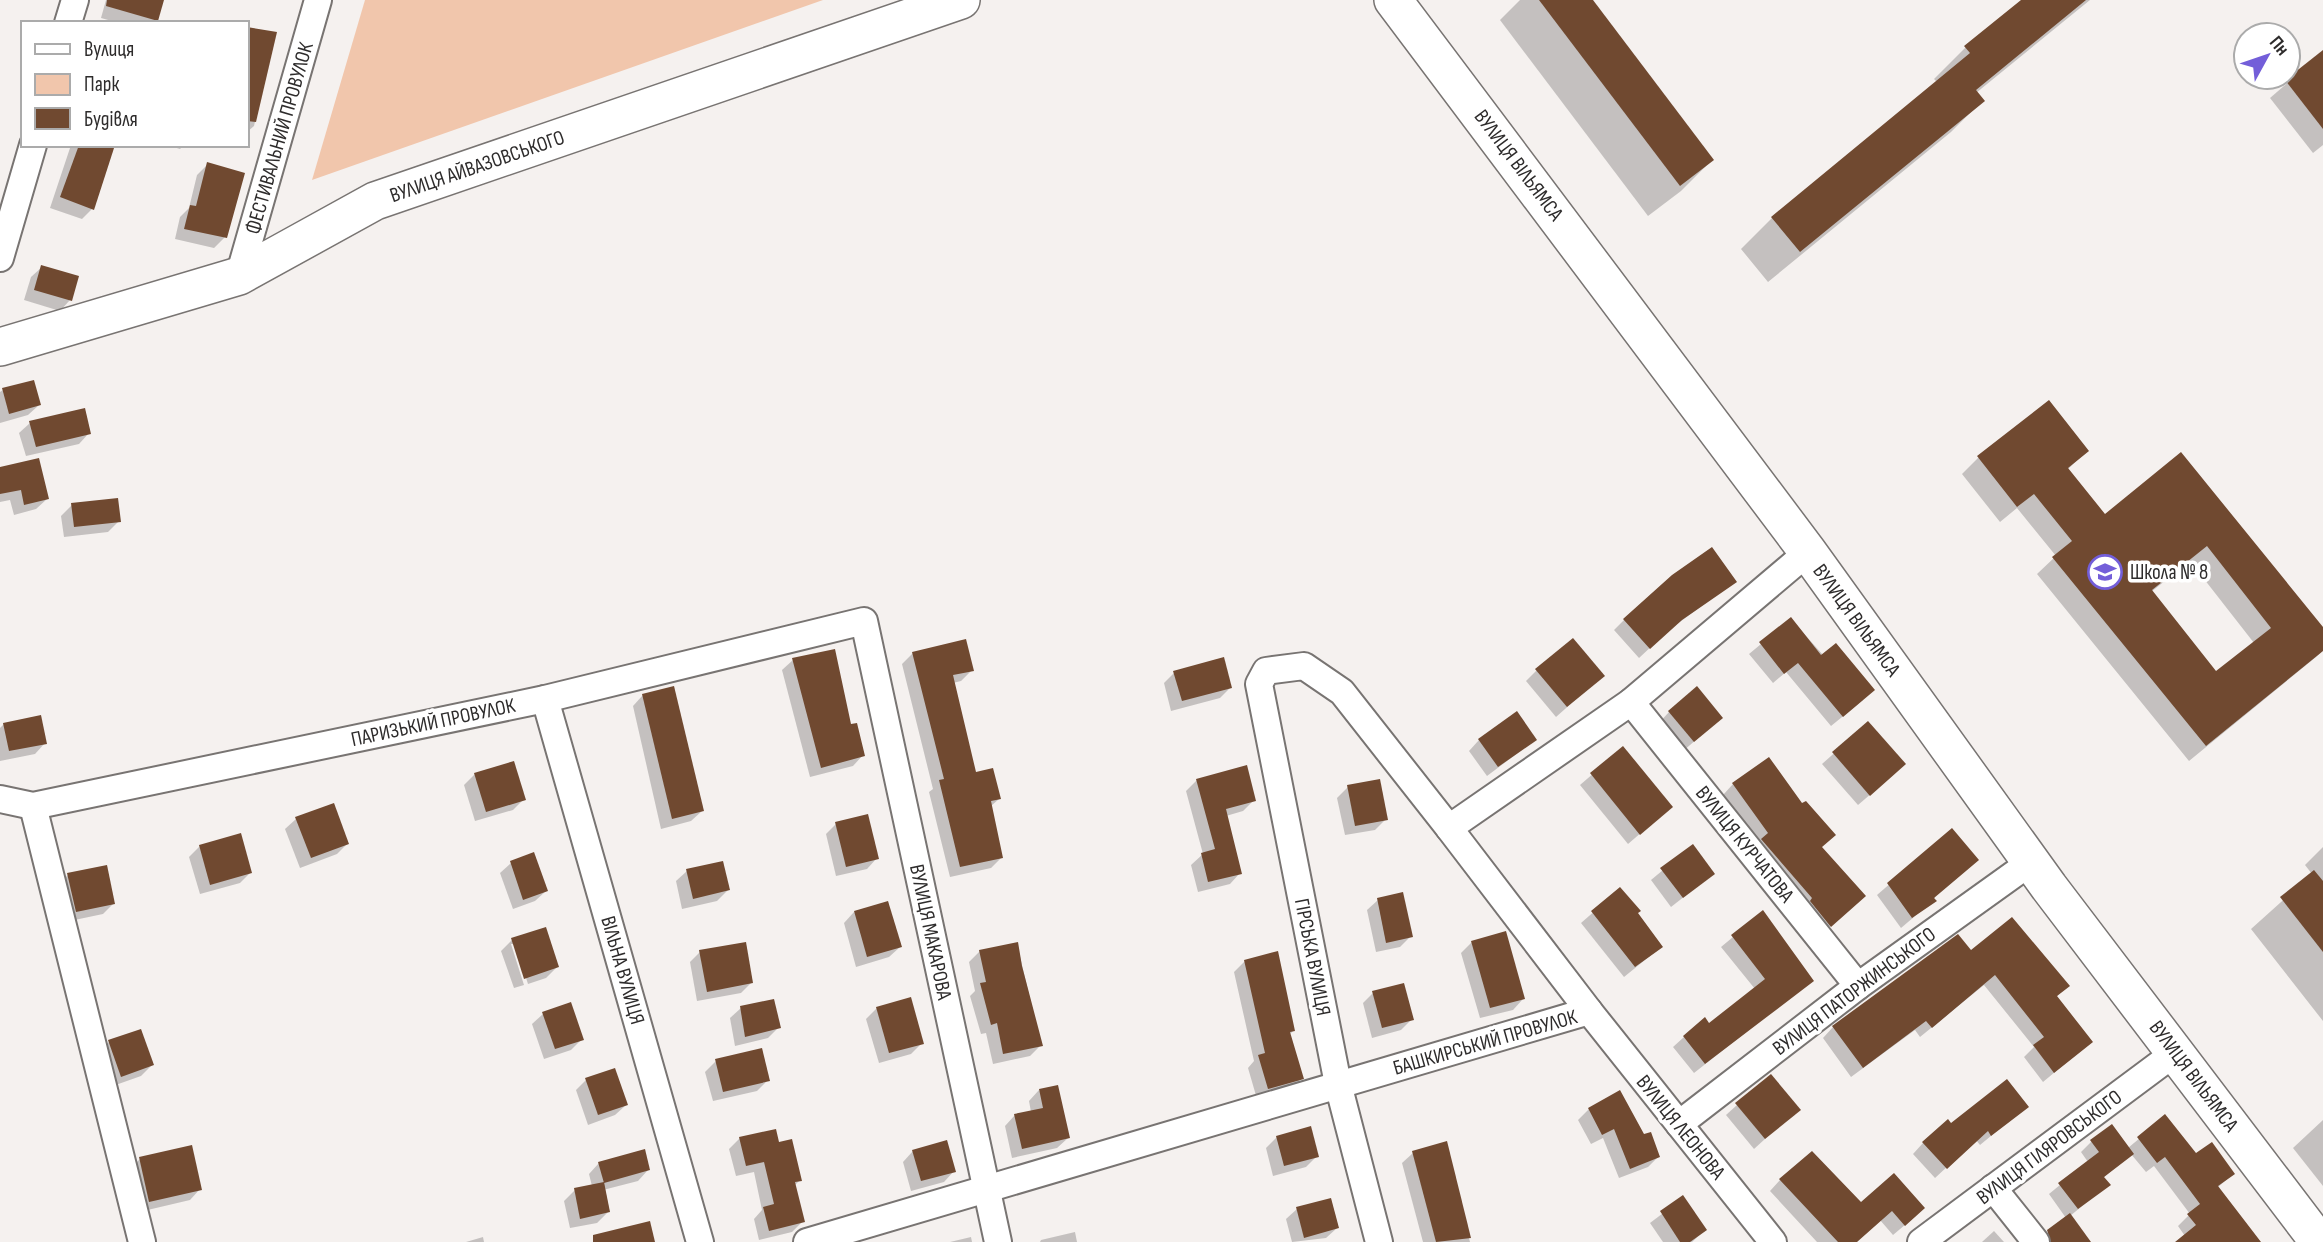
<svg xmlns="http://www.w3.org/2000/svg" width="2323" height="1242" font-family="'Sofia Sans Condensed',sans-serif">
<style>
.green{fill:#f1c6ac}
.shadow{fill:#0003;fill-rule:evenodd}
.building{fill:#704930;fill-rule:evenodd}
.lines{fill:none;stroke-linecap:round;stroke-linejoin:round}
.street-casing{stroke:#787472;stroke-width:30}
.secondary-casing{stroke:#787472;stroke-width:40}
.street{stroke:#fff;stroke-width:26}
.secondary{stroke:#fff;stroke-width:37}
.labels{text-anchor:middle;stroke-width:7;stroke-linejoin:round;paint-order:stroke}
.street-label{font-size:21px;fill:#2e2c2c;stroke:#fff}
.poi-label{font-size:21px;fill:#2e2c2c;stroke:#fff;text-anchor:start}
</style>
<rect width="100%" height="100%" fill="#f5f1ef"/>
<polygon class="green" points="365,0 823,0 312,180"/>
<g class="shadow">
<polygon points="106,0 162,0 154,23 119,23 101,18"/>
<polygon points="1520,0 1591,0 1712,160 1681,191 1648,216 1500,20"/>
<polygon points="2024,0 2090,0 1976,93 1982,101 1951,132 1768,282 1741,249 1772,218 1937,82 1934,79 1965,48"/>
<polygon points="247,29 275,34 254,126 247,132"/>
<polygon points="2320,55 2323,58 2323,145 2313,153 2270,98"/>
<polygon points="71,145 114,145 92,209 82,219 50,208"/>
<polygon points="167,145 184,145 180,149"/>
<polygon points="208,164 225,237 214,248 175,239 180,217 189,208 197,175"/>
<polygon points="42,267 70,300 60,311 24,300 31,277"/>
<polygon points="3,390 39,405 28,415 0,423 0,392"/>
<polygon points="30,423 89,433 79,444 26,456 19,433"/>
<path d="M2087,451L2067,470L2105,517L2180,455L2323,630V650L2316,657L2189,761L2037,574L2056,556L2017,508L2000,522L1962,474L1978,458ZM2190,561L2254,643L2215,673L2151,592Z"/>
<polygon points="0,469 47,499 36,509 14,515 10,500 0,502"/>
<polygon points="72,505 119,521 108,532 64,537 61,516"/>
<polygon points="1734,582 1669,630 1639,658 1614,630 1624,620"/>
<polygon points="1791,619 1863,700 1831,726 1786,672 1773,683 1749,654"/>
<polygon points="913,653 972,670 961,681 953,683 975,774 999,799 991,806 1001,858 991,868 950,877 929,792 933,789 902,664"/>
<polygon points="793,660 850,727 863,755 853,766 810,777 782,670"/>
<polygon points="1537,670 1602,676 1556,717 1526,681"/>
<polygon points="1174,673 1231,687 1220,698 1171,711 1164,683"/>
<polygon points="643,695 702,811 691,821 661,829 633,706"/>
<polygon points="1669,712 1710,728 1683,751 1659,723"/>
<polygon points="1868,723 1893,775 1858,805 1822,764"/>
<polygon points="4,724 45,743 35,754 0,761 0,728"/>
<polygon points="1479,740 1535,740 1487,776 1469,751"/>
<polygon points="1623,748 1671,807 1628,844 1580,785"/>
<polygon points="475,774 524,799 513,810 475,821 464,785"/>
<polygon points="1197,780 1254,800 1243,811 1226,816 1240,873 1230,884 1198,892 1191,865 1203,854 1186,791"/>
<polygon points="1733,784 1820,848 1853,906 1819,936 1723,795"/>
<polygon points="1348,787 1386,819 1375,830 1345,835 1337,798"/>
<polygon points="296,819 347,844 337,854 300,868 285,829"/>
<polygon points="836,824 877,858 867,869 836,876 826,834"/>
<polygon points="1952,830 1934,900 1901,928 1877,895"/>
<polygon points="200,846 250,873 240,883 200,894 189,857"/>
<polygon points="1692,846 1713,874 1671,907 1651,880"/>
<polygon points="2323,847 2323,1021 2251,929 2312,874 2305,865"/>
<polygon points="511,863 546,891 535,901 513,909 500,873"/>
<polygon points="687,871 728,890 717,901 682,909 676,881"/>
<polygon points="68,875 113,904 103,914 65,922 57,886"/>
<polygon points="1620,889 1661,947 1624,977 1581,923"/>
<polygon points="1378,900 1411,936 1400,947 1376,952 1367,910"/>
<polygon points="854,912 900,947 889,957 856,967 844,923"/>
<polygon points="1763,912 1811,981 1694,1073 1673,1047 1684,1037 1709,1025 1755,989 1721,947"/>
<polygon points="512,940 557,967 546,978 528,984 515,944 511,944 524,985 514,988 501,951"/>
<polygon points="1472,942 1523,999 1513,1010 1480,1018 1461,953"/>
<polygon points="1017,944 1041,1045 1030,1056 993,1064 986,1033 981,1034 970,996 975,991 969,962 980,951"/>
<polygon points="700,952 751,983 741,993 697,1001 690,962"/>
<polygon points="1971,953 2068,986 2056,997 2091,1042 2043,1082 2024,1057 2034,1047 1984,985 1920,1037 1915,1030 1851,1077 1823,1038 1833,1027"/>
<polygon points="1245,961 1294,1030 1289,1035 1302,1078 1291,1089 1257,1099 1248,1068 1254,1061 1234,972"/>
<polygon points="1373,993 1412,1019 1401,1030 1372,1038 1363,1003"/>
<polygon points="741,1008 779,1027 768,1038 735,1046 730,1018"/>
<polygon points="877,1008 922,1043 911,1054 879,1063 866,1019"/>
<polygon points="543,1014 582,1039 571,1050 544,1059 532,1024"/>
<polygon points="109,1042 152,1065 141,1076 110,1087 98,1053"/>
<polygon points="716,1061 768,1080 757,1091 713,1101 705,1072"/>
<polygon points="586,1080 626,1105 615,1115 588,1125 576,1090"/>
<polygon points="1039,1090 1068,1138 1057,1148 1012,1158 1005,1126 1015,1115 1031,1112 1029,1101"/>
<polygon points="1737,1105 1790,1116 1754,1149 1726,1115"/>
<polygon points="2026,1107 1980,1145 1976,1140 1935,1178 1913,1154 1923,1143"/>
<polygon points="1589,1109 1644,1136 1658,1157 1648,1167 1619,1178 1603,1138 1591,1144 1578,1120"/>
<polygon points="2165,1117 2196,1155 2233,1174 2217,1188 2254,1242 2178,1242 2185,1236 2178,1226 2190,1214 2154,1166 2146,1172 2131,1154 2103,1178 2108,1185 2070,1216 2089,1242 2037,1242 2066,1218 2049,1194 2088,1162 2081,1152 2091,1142 2128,1148"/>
<polygon points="2323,1120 2323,1186 2293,1148"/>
<polygon points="1277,1137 1317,1156 1306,1167 1273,1176 1266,1148"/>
<polygon points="740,1138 778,1144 800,1180 794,1186 803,1221 792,1232 759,1240 754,1219 762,1210 754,1172 736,1176 729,1149"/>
<polygon points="913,1151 954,1171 944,1182 911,1191 903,1162"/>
<polygon points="1413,1153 1451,1174 1470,1242 1423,1242 1402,1163"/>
<polygon points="140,1159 200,1189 190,1200 139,1212 129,1170"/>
<polygon points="599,1163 648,1170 638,1181 603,1190 608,1212 597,1223 570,1228 564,1201 575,1190 592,1186 589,1174"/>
<polygon points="1894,1176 1912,1219 1893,1235 1880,1220 1856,1242 1817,1242 1770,1191 1780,1180 1861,1205"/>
<polygon points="1683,1198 1705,1230 1692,1242 1663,1242 1650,1223"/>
<polygon points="1297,1209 1337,1228 1326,1238 1292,1242 1286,1219"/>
<polygon points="1994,1231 2004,1242 1982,1242"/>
<polygon points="1075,1232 1077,1242 1040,1242 1041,1240"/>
<polygon points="483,1237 484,1242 466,1242"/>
<polygon points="971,1237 972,1242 950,1242"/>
</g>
<g class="building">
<polygon points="107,0 164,0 158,21 106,6"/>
<polygon points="1539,0 1593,0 1714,160 1680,186"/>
<polygon points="2021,0 2086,0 1976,90 1985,101 1800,252 1771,217 1970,53 1964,46"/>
<polygon points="247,27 277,32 256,122 247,121"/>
<polygon points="2323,50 2323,129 2285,80"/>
<polygon points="79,145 115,145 94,210 60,197"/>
<polygon points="207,162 245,173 227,238 184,229 190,205 196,206"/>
<polygon points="41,265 79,276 72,301 34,290"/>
<polygon points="34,380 41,405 9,414 2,388"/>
<path d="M2049,400L2089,451L2068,468L2105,514L2181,452L2323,627V651L2206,746L2052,557L2072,541L2034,494L2017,507L1977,456ZM2207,546L2271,628L2216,671L2152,590Z"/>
<polygon points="85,408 91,434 36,447 29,421"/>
<polygon points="39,458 49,499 24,505 21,490 0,494 0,467"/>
<polygon points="118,498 121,522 74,527 71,503"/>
<polygon points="1712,547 1737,582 1682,620 1650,649 1623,619 1672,575"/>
<polygon points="1791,617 1821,655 1836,643 1875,690 1843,717 1798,663 1784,674 1759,642"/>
<polygon points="1573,638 1605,676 1567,707 1535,669"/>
<polygon points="966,639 974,671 953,675 976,772 993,768 1001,799 991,801 1003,858 960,867 939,780 944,779 912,652"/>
<polygon points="835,649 851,724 857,723 865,756 821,768 792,658"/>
<polygon points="1224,657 1232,688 1182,701 1173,671"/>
<polygon points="674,686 704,811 672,819 642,694"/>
<polygon points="1697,686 1723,718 1694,742 1668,711"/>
<polygon points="1517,711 1537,740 1498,767 1478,739"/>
<polygon points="41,715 47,744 9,751 3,723"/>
<polygon points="1868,721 1906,764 1870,796 1832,752"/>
<polygon points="1623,746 1673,807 1640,835 1590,773"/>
<polygon points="1769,757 1802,803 1806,801 1836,835 1822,847 1866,896 1831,927 1810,901 1812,898 1761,839 1768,833 1732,783"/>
<polygon points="514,761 526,800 486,812 474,773"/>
<polygon points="1247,765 1256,801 1226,809 1242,874 1208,882 1201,853 1215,849 1196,779"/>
<polygon points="1380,779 1388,820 1355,826 1347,785"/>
<polygon points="334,803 349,844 311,858 295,817"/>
<polygon points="868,814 879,859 846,867 835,822"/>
<polygon points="1952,828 1979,860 1934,898 1937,901 1912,918 1887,883"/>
<polygon points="241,833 252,873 210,885 199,845"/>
<polygon points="1693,844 1715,874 1683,898 1660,868"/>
<polygon points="534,852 548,891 523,900 510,861"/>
<polygon points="723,861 730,890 693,899 686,869"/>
<polygon points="107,865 115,904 76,912 67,873"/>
<polygon points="2314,870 2323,881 2323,952 2280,897"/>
<polygon points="1620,887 1641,911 1638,913 1663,947 1635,967 1591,911"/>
<polygon points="1403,892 1413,937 1386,943 1377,898"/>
<polygon points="888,901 902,947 867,957 854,911"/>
<polygon points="1763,910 1814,981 1705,1064 1683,1036 1705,1017 1709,1023 1765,979 1731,935"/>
<polygon points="2012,917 2070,986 2057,996 2093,1042 2054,1073 2033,1045 2044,1037 1995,975 1932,1028 1926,1021 1863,1068 1832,1026 1958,934 1971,950"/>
<polygon points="546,927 559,967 524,979 511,938"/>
<polygon points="1506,931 1525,999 1490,1008 1471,941"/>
<polygon points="746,942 753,983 707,992 699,950"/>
<polygon points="1018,942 1022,966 1043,1046 1003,1054 997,1023 991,1025 980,983 986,982 979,950"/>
<polygon points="1278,951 1295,1031 1290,1032 1304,1079 1268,1089 1258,1055 1265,1053 1244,960"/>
<polygon points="1404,983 1414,1020 1382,1028 1372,991"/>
<polygon points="911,997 924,1044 889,1053 876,1007"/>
<polygon points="774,999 781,1028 745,1037 740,1006"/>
<polygon points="571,1002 584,1040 555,1049 542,1012"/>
<polygon points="141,1029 154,1065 121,1077 108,1040"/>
<polygon points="762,1048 770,1081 723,1092 715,1059"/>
<polygon points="615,1068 628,1105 598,1115 585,1078"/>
<polygon points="1771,1074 1801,1110 1765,1139 1735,1103"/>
<polygon points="2007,1079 2029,1107 1991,1136 1988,1131 1947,1169 1922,1142 1948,1119 1951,1123"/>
<polygon points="1058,1085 1070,1138 1022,1149 1014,1114 1043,1108 1039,1089"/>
<polygon points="1620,1090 1644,1134 1651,1132 1660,1157 1630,1169 1614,1129 1602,1135 1588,1108"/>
<polygon points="2165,1114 2196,1153 2212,1142 2235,1174 2218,1186 2261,1242 2175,1242 2196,1225 2187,1214 2200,1204 2165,1157 2157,1163 2137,1137"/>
<polygon points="2112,1124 2134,1154 2104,1177 2111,1185 2078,1209 2058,1183 2099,1152 2090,1140"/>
<polygon points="1311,1126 1319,1157 1284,1166 1276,1136"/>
<polygon points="776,1129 779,1142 792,1139 802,1181 795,1182 805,1222 769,1231 763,1207 774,1204 764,1162 746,1166 739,1137"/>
<polygon points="947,1140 956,1172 921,1181 912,1150"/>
<polygon points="1447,1141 1471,1238 1436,1242 1412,1151"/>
<polygon points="192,1145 202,1190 149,1202 139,1157"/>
<polygon points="645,1149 650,1170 604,1183 598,1162"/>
<polygon points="1812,1151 1861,1202 1894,1173 1925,1208 1905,1226 1892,1211 1857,1242 1838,1242 1779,1179"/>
<polygon points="604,1182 610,1212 580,1219 574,1188"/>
<polygon points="1683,1195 1707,1230 1690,1242 1680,1242 1660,1211"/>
<polygon points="1331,1198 1339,1228 1304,1238 1296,1207"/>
<polygon points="2070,1213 2091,1242 2051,1242 2047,1230"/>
<polygon points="650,1221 655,1242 593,1242 593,1235"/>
</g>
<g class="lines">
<g class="street-casing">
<g id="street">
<polyline points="68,23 75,0"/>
<polyline points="0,258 33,145"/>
<polyline points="239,276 318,0"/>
<polyline points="545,699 700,1242"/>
<polyline points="1631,702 1858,986"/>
<polyline points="0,799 33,806 545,699 864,621 998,1242"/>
<polyline points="33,806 142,1242"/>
<polyline points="1589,1011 1773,1242"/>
<polyline points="1679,1124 1858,986 2031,862"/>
<polyline points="1993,1188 2036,1242"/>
<polyline points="807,1242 1589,1011 1449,828 1631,702 1808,552"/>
<polyline points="1379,1242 1338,1084 1259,684 1266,671 1304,666 1342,692 1449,828"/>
<polyline points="1921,1242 2176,1052"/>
</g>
</g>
<g class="secondary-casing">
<g id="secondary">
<polyline points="1393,0 1808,552 2049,887 2319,1242"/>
<polyline points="0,347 239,276 375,201 961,0"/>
</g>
</g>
<use href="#street" class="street"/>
<use href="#secondary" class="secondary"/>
</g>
<defs>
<g id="school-ring" transform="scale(1.75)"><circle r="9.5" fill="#fff" stroke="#735ed9" stroke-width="1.5"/><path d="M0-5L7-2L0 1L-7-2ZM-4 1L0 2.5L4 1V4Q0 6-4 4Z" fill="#735ed9"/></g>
</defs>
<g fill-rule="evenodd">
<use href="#school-ring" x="2105" y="572"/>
</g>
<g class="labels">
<g class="street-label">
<text transform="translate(279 138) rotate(-74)" y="7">ФЕСТИВАЛЬНИЙ ПРОВУЛОК</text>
<text transform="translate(1519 165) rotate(53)" y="7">ВУЛИЦЯ ВІЛЬЯМСА</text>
<text transform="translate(477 166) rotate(-19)" y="7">ВУЛИЦЯ АЙВАЗОВСЬКОГО</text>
<text transform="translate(1857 620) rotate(54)" y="7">ВУЛИЦЯ ВІЛЬЯМСА</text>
<text transform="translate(433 722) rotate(-12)" y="7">ПАРИЗЬКИЙ ПРОВУЛОК</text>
<text transform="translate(1745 844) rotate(51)" y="7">ВУЛИЦЯ КУРЧАТОВА</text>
<text transform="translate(931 932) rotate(78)" y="7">ВУЛИЦЯ МАКАРОВА</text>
<text transform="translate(1313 957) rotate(79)" y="7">ГІРСЬКА ВУЛИЦЯ</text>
<text transform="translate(623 970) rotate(74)" y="7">ВІЛЬНА ВУЛИЦЯ</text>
<text transform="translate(1854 991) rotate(-37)" y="7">ВУЛИЦЯ ПАТОРЖИНСЬКОГО</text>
<text transform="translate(1485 1042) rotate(-16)" y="7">БАШКИРСЬКИЙ ПРОВУЛОК</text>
<text transform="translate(2194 1076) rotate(53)" y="7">ВУЛИЦЯ ВІЛЬЯМСА</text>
<text transform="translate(1681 1127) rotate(51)" y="7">ВУЛИЦЯ ЛЕОНОВА</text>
<text transform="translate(2049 1147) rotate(-37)" y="7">ВУЛИЦЯ ГІЛЯРОВСЬКОГО</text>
</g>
<g class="poi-label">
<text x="2130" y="579">Школа № 8</text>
</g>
</g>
<rect x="21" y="21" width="228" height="126" fill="#ffffff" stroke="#ababab" stroke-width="2"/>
<rect x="35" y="44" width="35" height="10" fill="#ffffff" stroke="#ababab" stroke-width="2"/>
<text x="84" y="56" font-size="21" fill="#2e2c2c">Вулиця</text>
<rect x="35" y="74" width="35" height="21" fill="#f1c6ac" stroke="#ababab" stroke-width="2"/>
<text x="84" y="91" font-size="21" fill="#2e2c2c">Парк</text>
<rect x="35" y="108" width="35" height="21" fill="#704930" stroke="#ababab" stroke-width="2"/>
<text x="84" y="126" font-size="21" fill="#2e2c2c">Будівля</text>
<g transform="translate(2267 56) rotate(50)"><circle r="33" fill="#ffffff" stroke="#ababab" stroke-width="2"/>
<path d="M0-5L12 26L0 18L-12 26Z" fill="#735ed9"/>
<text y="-10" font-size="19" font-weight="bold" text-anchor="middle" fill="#2e2c2c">Пн</text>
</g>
</svg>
